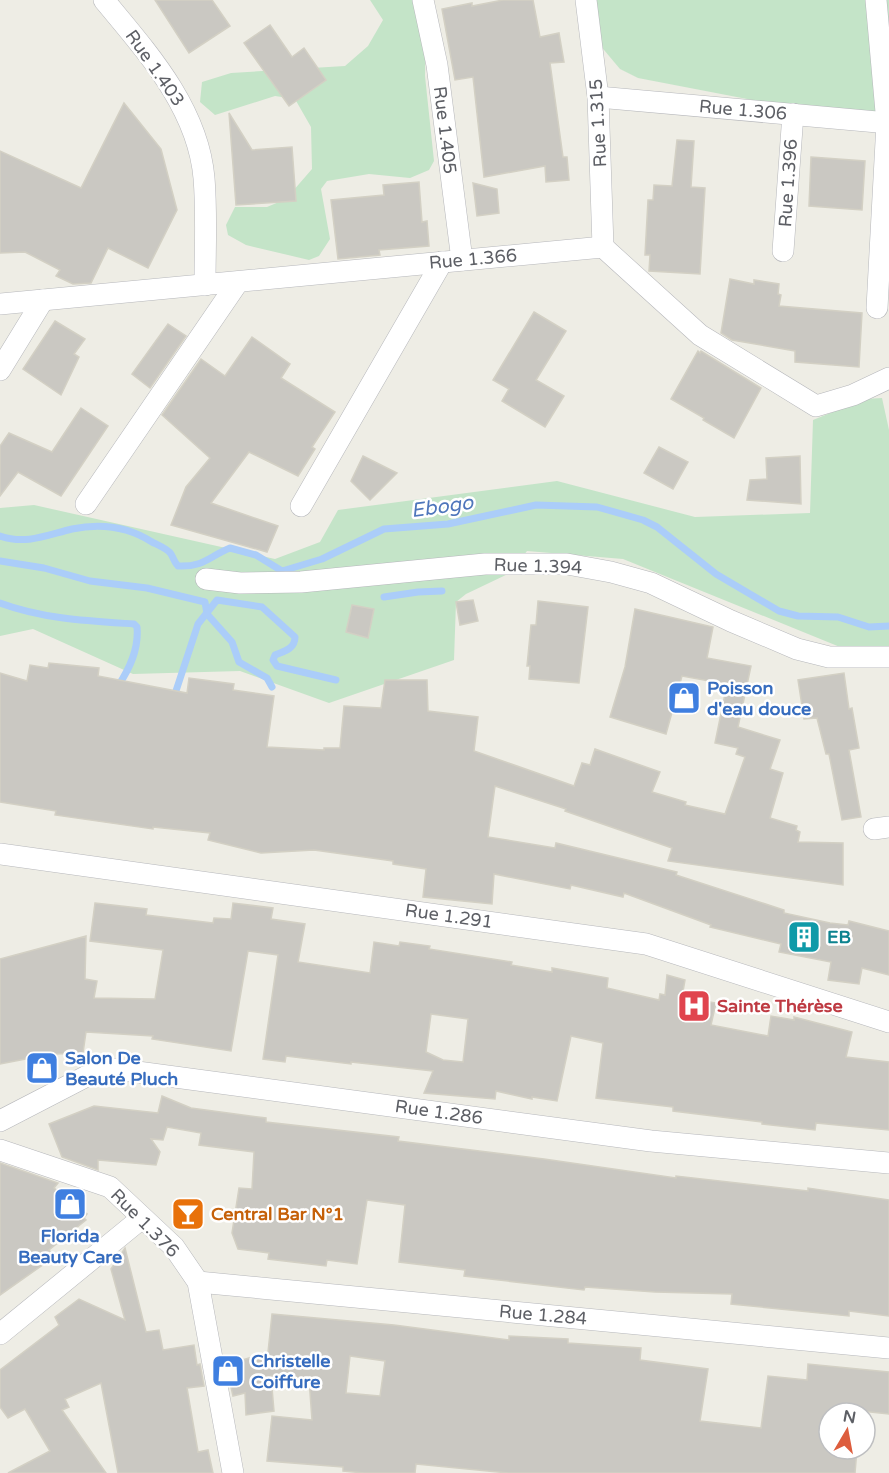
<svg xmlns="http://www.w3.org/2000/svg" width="889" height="1473" font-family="'Varela Round',sans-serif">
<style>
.green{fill:#c4e4c8}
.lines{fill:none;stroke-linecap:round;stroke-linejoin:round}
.stream{stroke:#abcdf9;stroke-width:7}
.building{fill:#cac8c2;stroke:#d3d0c4;stroke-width:1.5;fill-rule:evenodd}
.street-casing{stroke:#b6b7bb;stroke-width:22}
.street{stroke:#fff;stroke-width:21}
.labels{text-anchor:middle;stroke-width:5;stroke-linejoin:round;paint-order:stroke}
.street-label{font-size:18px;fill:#5d5f65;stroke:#fff}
.shop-label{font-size:18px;font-weight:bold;fill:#366cbe;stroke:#fff;text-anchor:start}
.culture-label{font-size:18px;font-weight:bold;fill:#0d838f;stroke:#fff;text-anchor:start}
.health-label{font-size:18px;font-weight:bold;fill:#be3a42;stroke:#fff;text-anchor:start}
.food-label{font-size:18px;font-weight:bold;fill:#c56008;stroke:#fff;text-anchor:start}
.water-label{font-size:20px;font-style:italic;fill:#4e76bb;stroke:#fff}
</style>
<rect width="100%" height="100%" fill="#eeede5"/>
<g class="green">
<polygon points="370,0 420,0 426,11 425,76 434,161 429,170 410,178 369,174 327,181 321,189 330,239 319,256 309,260 246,245 228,235 226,225 235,207 267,207 286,199 312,169 311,127 295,99 275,96 215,115 200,102 202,82 231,73 345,66 368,46 383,20"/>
<polygon points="596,0 889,0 889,109 852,115 830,115 638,78 620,69 599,44"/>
<polygon points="882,398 889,430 889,649 840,647 623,559 527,551 510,573 466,594 456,602 454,660 329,703 240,671 133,674 33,629 0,636 0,508 34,505 275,559 320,542 338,510 557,481 695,517 810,513 813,420 865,399"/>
</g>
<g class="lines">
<g class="stream">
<path d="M0,536C26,545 47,535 72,529C101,523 127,526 152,542C158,545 168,549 171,554C174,559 174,562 178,566C204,567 208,557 230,548L256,555L282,571L322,559L384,529L448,524L536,505L597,507L643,520L657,527L716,574L779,611L798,616L838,617L869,627L889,626"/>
<polyline points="0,561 44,568 90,581 147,588 205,602 207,614 232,642 239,662 267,678 272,687"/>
<polyline points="384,597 418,592 442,591"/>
<path d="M0,603C43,619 89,621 134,624L137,627C139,649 130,668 118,686"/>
<path d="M173,700L198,624L217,600L262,607L295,637C295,649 284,651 275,655L273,660L277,666L336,680"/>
</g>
</g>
<g class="building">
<polygon points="155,0 212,0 230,26 189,53"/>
<polygon points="503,0 533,0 540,37 559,33 564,62 550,63 563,157 567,157 569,180 546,182 545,166 484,177 473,77 455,80 442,9 472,3 472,6"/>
<polygon points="270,25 292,57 304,48 326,80 289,106 244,43"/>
<polygon points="124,103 161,149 177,210 148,268 108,248 91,283 73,284 56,276 60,270 25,252 0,253 0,151 81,188"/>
<polygon points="229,113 252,150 292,147 296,201 236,205"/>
<polygon points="677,140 694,141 691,187 705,188 700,274 649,271 650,255 645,255 648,200 653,200 654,185 672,186"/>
<polygon points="811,157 865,161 862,210 809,206"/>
<polygon points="419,182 422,222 427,221 429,246 379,250 380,255 338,259 331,200 384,195 383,185"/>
<polygon points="473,183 497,189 499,213 477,216"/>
<polygon points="730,279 754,284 754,280 779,284 778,294 781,295 779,306 862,313 859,367 795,362 795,351 732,340 721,333"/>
<polygon points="534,312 566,331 536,380 564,396 545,427 502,401 509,389 493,380"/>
<polygon points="55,321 85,339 74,354 79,357 61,395 23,369"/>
<polygon points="168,324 186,336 150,388 132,374"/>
<polygon points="252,337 290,364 281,378 335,412 312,447 315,449 298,476 249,452 211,503 278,526 267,552 171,525 186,487 210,458 162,415 201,359 225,376"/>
<polygon points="698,351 700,353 701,351 761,388 734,438 703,420 704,418 671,399"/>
<polygon points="81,408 108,426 61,496 18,472 0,496 0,446 9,433 52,452"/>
<polygon points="659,447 688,462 673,489 644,473"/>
<polygon points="363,456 397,473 370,500 351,481"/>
<polygon points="800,456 801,504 747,500 750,480 767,479 766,458"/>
<polygon points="473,600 478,621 460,625 456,602"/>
<polygon points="538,601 588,607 579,683 529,679 530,666 527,666 531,625 536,625"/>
<polygon points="352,605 374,609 368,638 346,632"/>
<polygon points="635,609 713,627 707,658 751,666 738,727 780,740 770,769 783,773 770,818 797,826 796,830 800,832 798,842 843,843 843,885 668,861 672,848 565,811 566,809 495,786 488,837 555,848 556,843 677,872 676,875 784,910 784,913 830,923 848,925 849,921 889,931 889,975 862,968 859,984 828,980 831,962 779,952 781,944 710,927 711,925 624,893 623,897 571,885 570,889 494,874 492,904 423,897 426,869 393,864 393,861 314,850 261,853 208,840 210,833 153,827 153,829 55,815 56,811 0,802 0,673 27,681 30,665 48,668 49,663 99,668 98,676 187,693 189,678 234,684 233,690 274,696 267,747 324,750 324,748 340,748 344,706 381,708 385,680 427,680 428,711 478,717 474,751 574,786 582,763 590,765 595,749 660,772 652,792 686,802 685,805 725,814 745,757 736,754 738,748 715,743 725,694 722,693 726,684 682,676 666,734 610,717 625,667"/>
<polygon points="844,673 849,709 852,708 859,748 849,750 861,817 842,820 829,754 826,754 817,718 804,719 798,680"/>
<path d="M95,903L147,909L146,915L213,923L214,918L231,919L233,903L273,908L271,919L305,924L298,962L370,973L374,942L399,946L400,942L430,946L429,949L512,962L511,965L552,972V968L608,978L607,988L659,1000L660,994L665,995L667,975L685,980L682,997L716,1003L711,1025L768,1036L771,1016L794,1020V1017L852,1032L846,1057L889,1062V1130L816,1123L815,1130L762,1124V1122L673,1111V1107L596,1098L603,1043L571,1036L557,1101L532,1097V1099L496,1091L495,1099L424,1093L433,1071L351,1062V1064L286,1056L285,1062L263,1059L278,955L248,951L231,1051L152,1039L153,1036L86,1032L83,1053L54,1054L57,1077L54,1079L40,1080L36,1057L0,1064V959L86,936L85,979L97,981L94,998L155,999L163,950L90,941ZM431,1014L468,1019L463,1062L443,1060L426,1052Z"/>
<polygon points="162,1096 191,1108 266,1118 266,1122 399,1137 398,1141 544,1159 676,1178 676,1176 808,1191 808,1188 889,1200 889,1316 849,1311 849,1316 731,1304 732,1294 655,1292 585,1287 584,1290 464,1276 465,1270 399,1262 405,1205 367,1200 357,1264 327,1260 326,1266 268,1259 269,1253 238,1249 232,1233 239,1188 252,1189 254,1152 199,1145 201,1133 167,1127 163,1140 151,1139 160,1152 156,1165 98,1160 98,1170 62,1157 49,1124 94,1106 158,1113"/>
<polygon points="0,1163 58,1183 54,1188 87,1214 84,1218 86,1220 49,1250 54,1257 0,1295"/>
<polygon points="125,1248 146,1332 159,1330 163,1350 194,1345 197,1365 200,1364 204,1386 187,1388 198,1452 208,1450 213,1473 118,1473 101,1383 65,1399 69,1407 62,1410 106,1473 8,1473 50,1451 25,1409 8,1418 0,1407 0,1370 59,1325 55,1317 79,1299 125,1320 111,1269"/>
<path d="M272,1314L394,1325L509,1340V1336L568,1339V1343L641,1348L640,1360L708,1369L700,1421L761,1428L768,1376L807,1380L808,1364L889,1372V1414L861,1411V1413H829V1449H857L855,1473H508L416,1464L415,1473H364L343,1471V1467L267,1461L272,1416L312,1420L309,1379L271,1376L274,1411L246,1415L245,1393L233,1396L226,1365L268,1352ZM350,1356L385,1361L380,1396L346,1393Z"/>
</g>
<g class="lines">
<g class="street-casing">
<g id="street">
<path d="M104,0C147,52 198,108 204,178C207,213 205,249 205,285"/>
<polyline points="423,0 437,65 462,260"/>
<polyline points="586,0 598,97 603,247"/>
<polyline points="876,0 887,123 877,308"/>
<polyline points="598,97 889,123"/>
<polyline points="783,251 793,114"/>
<polyline points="0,304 603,247 700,335 816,406 853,395 889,378"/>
<polyline points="0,370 43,300"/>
<polyline points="86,504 238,282"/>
<polyline points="301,506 442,262"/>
<polyline points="206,579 240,583 301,582 485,564 567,564 611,572 651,583 731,621 797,649 829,657 889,657"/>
<polyline points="874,829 889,827"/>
<polyline points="0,854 646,944 889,1022"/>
<polyline points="0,1121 85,1077 115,1069 651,1141 889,1163"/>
<polyline points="0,1150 110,1187 174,1247 198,1282 233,1473"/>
<polyline points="198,1282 889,1348"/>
<polyline points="0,1334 142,1218"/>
</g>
</g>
<use href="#street" class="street"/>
</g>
<defs>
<g id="shop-square" transform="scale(1.725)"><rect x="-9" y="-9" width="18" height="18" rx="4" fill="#3f7fe0" stroke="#fff"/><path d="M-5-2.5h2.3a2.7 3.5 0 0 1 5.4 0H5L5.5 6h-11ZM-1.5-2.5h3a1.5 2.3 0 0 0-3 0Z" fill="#fff"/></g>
<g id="building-square" transform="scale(1.725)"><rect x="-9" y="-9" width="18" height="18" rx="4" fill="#0f9aa8" stroke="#fff"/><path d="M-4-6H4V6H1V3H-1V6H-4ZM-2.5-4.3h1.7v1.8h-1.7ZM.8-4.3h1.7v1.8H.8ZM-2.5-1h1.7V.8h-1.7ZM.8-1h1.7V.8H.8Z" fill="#fff"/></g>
<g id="hospital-square" transform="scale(1.725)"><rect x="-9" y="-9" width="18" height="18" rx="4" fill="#e0444e" stroke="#fff"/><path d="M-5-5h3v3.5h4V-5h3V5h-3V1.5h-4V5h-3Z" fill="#fff"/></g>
<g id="bar-square" transform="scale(1.725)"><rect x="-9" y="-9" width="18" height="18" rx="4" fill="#e8710a" stroke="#fff"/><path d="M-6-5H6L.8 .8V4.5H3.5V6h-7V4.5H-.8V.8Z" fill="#fff"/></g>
</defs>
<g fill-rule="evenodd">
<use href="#shop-square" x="684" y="698"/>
<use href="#building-square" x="804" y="937"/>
<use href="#hospital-square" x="694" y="1006"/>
<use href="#shop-square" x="42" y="1068"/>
<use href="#shop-square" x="70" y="1204"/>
<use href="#bar-square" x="188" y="1214"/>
<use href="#shop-square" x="228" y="1371"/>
</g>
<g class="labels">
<g class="street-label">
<text transform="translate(155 68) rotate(55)" y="6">Rue 1.403</text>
<text transform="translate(743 110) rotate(5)" y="6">Rue 1.306</text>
<text transform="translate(598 123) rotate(-93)" y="6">Rue 1.315</text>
<text transform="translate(445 130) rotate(83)" y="6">Rue 1.405</text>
<text transform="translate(788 183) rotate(-86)" y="6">Rue 1.396</text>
<text transform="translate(473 259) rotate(-5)" y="6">Rue 1.366</text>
<text transform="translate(538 566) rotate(2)" y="6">Rue 1.394</text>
<text transform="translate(449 916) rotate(8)" y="6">Rue 1.291</text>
<text transform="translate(439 1112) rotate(8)" y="6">Rue 1.286</text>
<text transform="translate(145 1223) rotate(45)" y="6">Rue 1.376</text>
<text transform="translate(543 1315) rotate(5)" y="6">Rue 1.284</text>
</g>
<g class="shop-label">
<text x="707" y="694">Poisson<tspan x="707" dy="21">d'eau douce</tspan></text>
<text x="65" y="1064">Salon De<tspan x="65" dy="21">Beauté Pluch</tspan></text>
<text x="70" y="1242" text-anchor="middle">Florida<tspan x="70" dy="21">Beauty Care</tspan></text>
<text x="251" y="1367">Christelle<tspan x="251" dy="21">Coiffure</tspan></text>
</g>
<g class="culture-label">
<text x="827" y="943">EB</text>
</g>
<g class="health-label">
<text x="717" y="1012">Sainte Thérèse</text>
</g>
<g class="food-label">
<text x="211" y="1220">Central Bar N°1</text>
</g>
<g class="water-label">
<text transform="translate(442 506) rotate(-8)" y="7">Ebogo</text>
</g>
</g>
<g transform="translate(847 1431) rotate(10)"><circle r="28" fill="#ffffff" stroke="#bebfc1" stroke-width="1.5"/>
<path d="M0-4.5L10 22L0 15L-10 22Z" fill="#dd5d3d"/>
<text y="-9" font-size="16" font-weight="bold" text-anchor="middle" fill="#5d5f65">N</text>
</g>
</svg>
